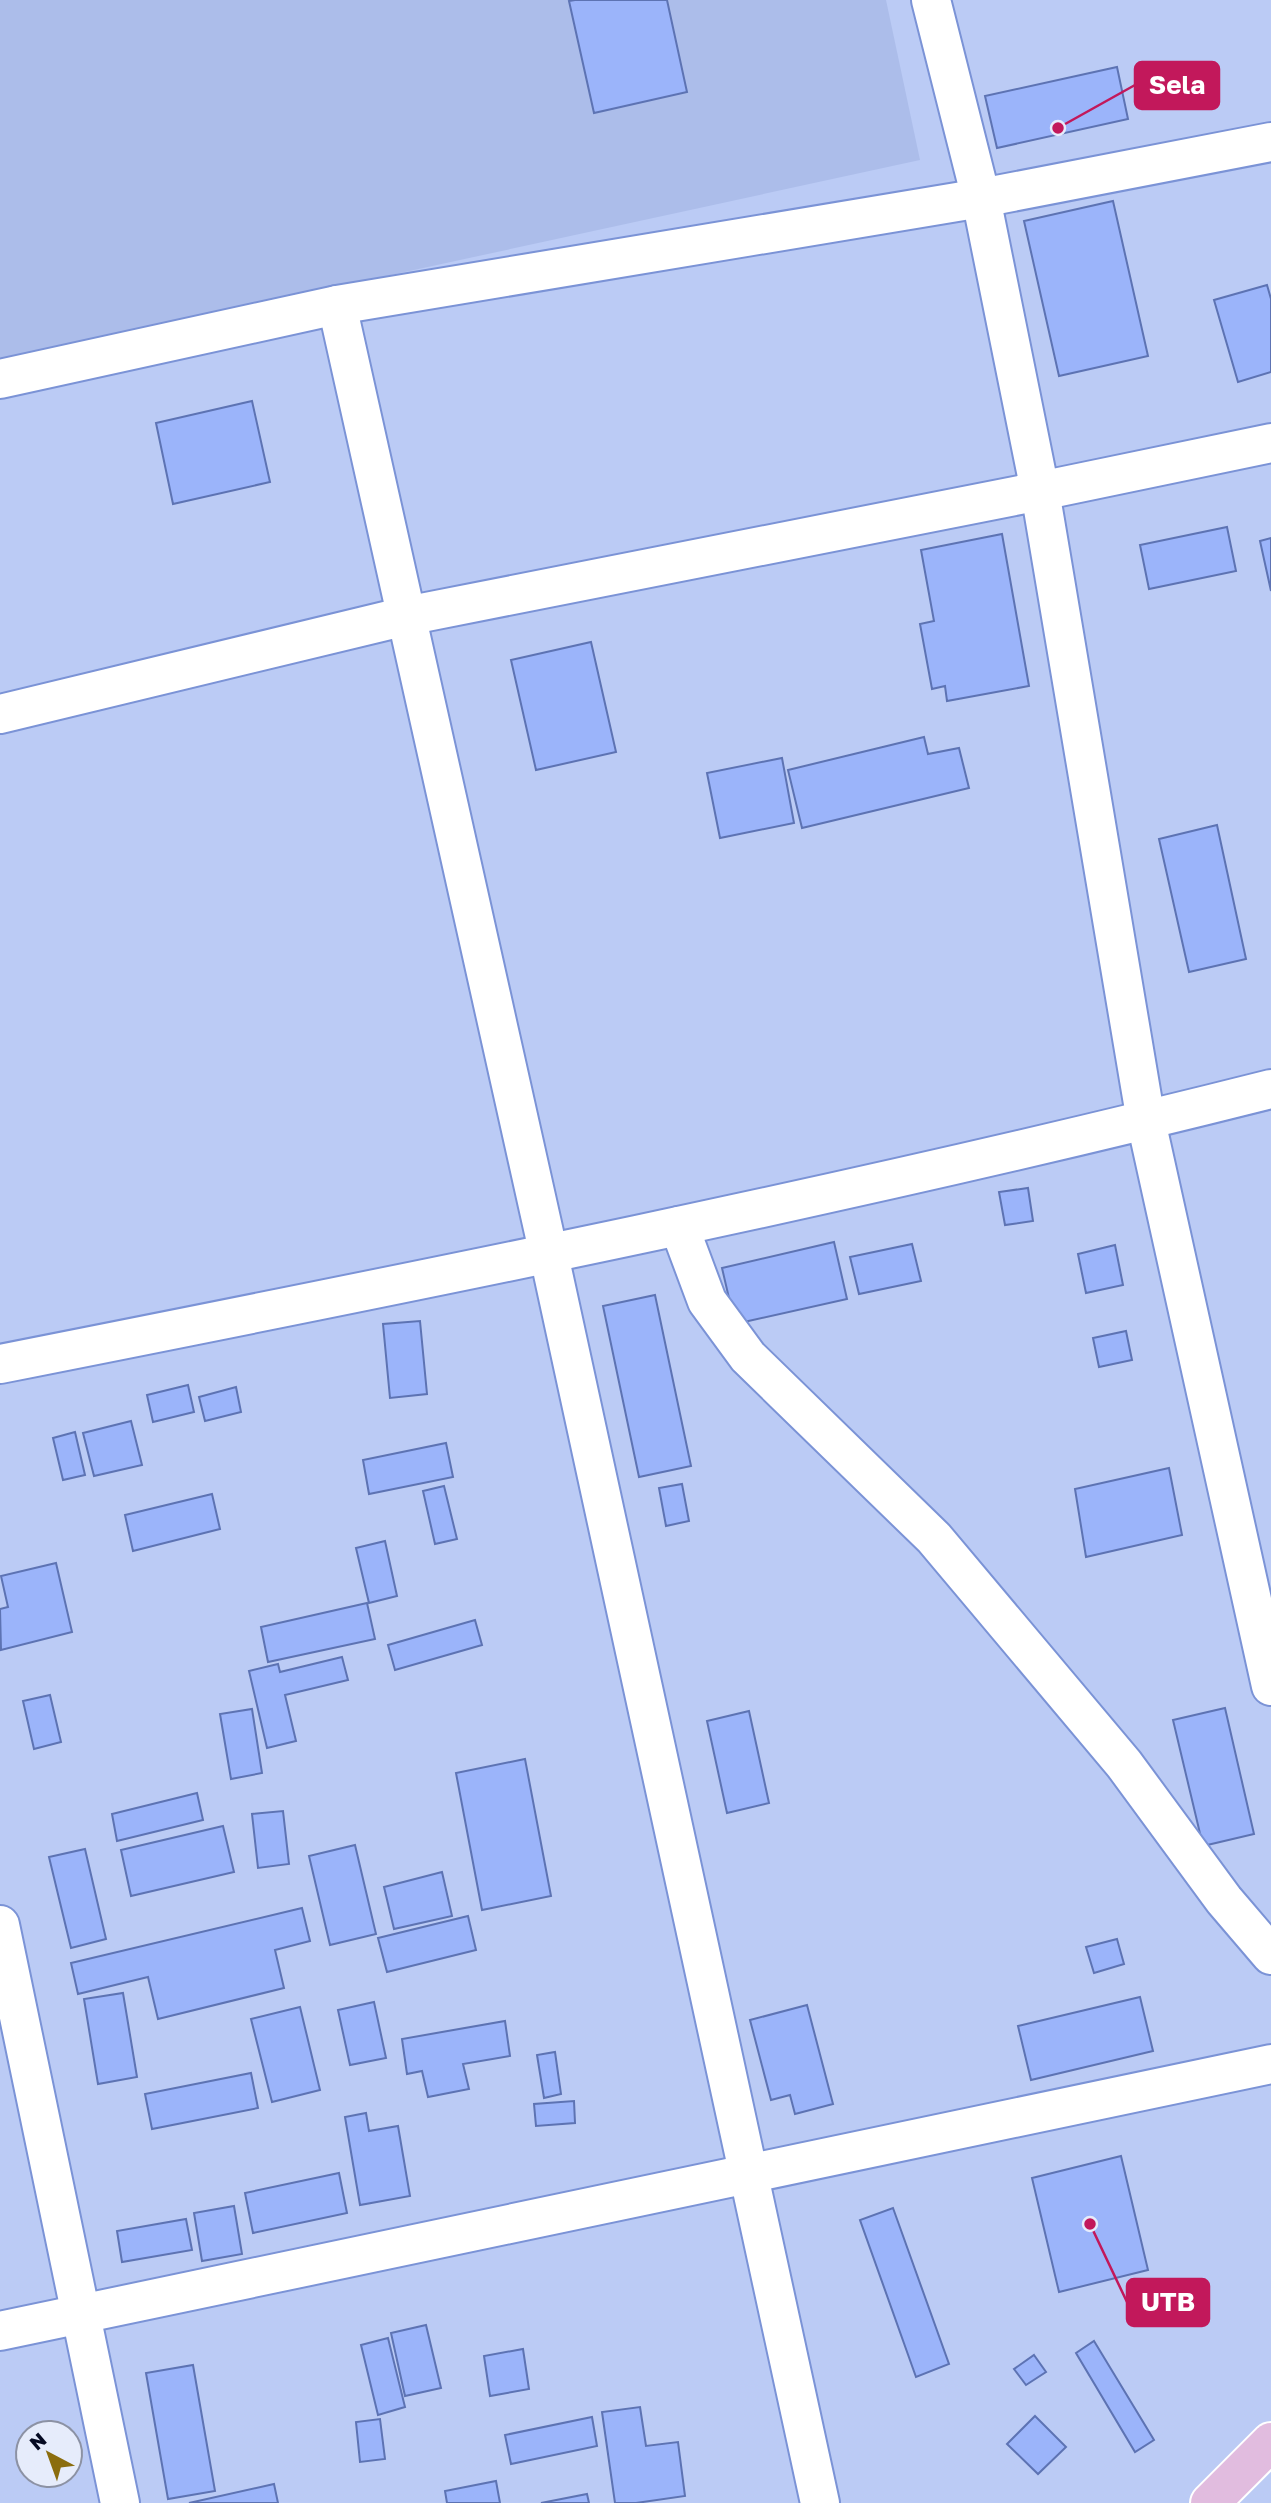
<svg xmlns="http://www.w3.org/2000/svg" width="1271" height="2503" font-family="'Golos Text',sans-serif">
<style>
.built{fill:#acbdea}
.building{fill:#9bb4fa;stroke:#5d73b3;stroke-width:2}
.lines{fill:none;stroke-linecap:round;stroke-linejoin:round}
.minor-casing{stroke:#7b93d6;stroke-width:42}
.major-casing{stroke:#fff;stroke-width:42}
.minor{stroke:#fff;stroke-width:38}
.major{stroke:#e1bcdf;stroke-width:38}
.leader{fill:none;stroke:#c2185b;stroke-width:2.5}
.callout-dot{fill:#c2185b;stroke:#e6ecfb;stroke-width:2.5}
.callout{fill:#c2185b;stroke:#c2185b;stroke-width:2.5}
.callout-label{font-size:26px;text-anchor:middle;font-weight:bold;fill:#fff}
</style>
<rect width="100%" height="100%" fill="#bbcbf5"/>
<polygon class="built" points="0,0 886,0 920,160 0,360"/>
<g class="building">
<polygon points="575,0 667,0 687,92 594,113 569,1"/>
<polygon points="1117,67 1128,119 997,148 985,96"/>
<polygon points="1113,201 1148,356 1059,376 1024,221"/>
<polygon points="1267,285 1271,299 1271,372 1238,382 1214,300"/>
<polygon points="252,401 270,482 173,504 156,423"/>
<polygon points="1227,527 1236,571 1149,589 1140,545"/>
<polygon points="1002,534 1029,686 947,701 945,686 932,689 920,624 934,621 921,550"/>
<polygon points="1271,538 1271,591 1260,541"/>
<polygon points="591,642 616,752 536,770 511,660"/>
<polygon points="924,737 928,754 959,748 969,788 802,828 788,770"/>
<polygon points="782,758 794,823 720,838 707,773"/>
<polygon points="1217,825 1246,959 1189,972 1159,839"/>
<polygon points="1028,1188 1033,1221 1005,1225 999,1192"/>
<polygon points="834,1242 847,1299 735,1324 722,1268"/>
<polygon points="912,1244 921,1281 859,1294 850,1257"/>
<polygon points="1115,1245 1123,1285 1086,1293 1078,1254"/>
<polygon points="655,1295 691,1466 639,1477 603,1306"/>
<polygon points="420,1321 427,1394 390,1398 383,1324"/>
<polygon points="1126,1331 1132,1360 1099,1367 1093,1338"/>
<polygon points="188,1385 194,1412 153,1422 147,1395"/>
<polygon points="236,1387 241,1412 205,1421 199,1397"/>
<polygon points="131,1421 142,1465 94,1476 83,1433"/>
<polygon points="75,1432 85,1475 63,1480 53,1438"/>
<polygon points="446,1443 453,1477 369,1494 363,1460"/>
<polygon points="1169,1468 1182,1535 1086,1557 1075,1489"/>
<polygon points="682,1484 689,1521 666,1526 659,1488"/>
<polygon points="444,1486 457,1539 435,1544 423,1491"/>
<polygon points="212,1494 220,1529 133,1551 125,1515"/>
<polygon points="385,1541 397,1596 369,1603 356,1548"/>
<polygon points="56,1563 72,1632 1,1650 0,1609 8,1607 1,1576"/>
<polygon points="367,1603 375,1639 268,1662 261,1627"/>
<polygon points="475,1620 482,1645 395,1670 388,1645"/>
<polygon points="342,1657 348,1680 285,1695 296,1741 267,1748 249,1671 278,1664 280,1672"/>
<polygon points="50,1695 61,1742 34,1749 23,1701"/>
<polygon points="1225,1708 1254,1834 1203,1846 1173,1720"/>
<polygon points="252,1709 262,1773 231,1779 220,1714"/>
<polygon points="749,1711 769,1803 727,1813 707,1721"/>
<polygon points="525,1759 551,1896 482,1910 456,1773"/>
<polygon points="197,1793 203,1820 117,1841 112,1814"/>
<polygon points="283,1811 289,1864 258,1868 252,1814"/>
<polygon points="223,1826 234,1872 131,1896 121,1850"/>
<polygon points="355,1845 376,1934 330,1945 309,1856"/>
<polygon points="85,1849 106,1939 71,1948 49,1857"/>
<polygon points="442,1872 452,1916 394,1929 384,1887"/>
<polygon points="302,1908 310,1941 275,1950 284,1988 158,2019 148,1977 78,1994 71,1963"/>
<polygon points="468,1916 476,1950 387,1972 378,1938"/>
<polygon points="1117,1939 1124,1964 1094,1973 1086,1947"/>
<polygon points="123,1993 137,2077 98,2084 84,1999"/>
<polygon points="1140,1997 1153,2051 1031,2080 1018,2026"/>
<polygon points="374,2002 386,2058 350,2065 338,2010"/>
<polygon points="807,2005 833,2104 795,2114 790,2095 771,2100 750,2020"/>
<polygon points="300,2007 320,2090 272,2102 251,2019"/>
<polygon points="505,2021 510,2056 463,2064 469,2089 428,2097 422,2071 407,2074 402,2039"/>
<polygon points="555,2052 561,2094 544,2098 537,2055"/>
<polygon points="251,2073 258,2108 152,2129 145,2094"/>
<polygon points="574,2101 575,2123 536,2126 534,2104"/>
<polygon points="366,2113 369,2131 398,2126 410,2196 360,2205 345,2117"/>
<polygon points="1121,2156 1148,2270 1059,2292 1032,2178"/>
<polygon points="339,2173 347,2213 253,2233 245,2193"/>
<polygon points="234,2206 242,2254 202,2261 194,2213"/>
<polygon points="893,2208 949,2364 916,2377 860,2220"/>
<polygon points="186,2219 192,2250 122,2262 117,2231"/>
<polygon points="426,2325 441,2388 405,2396 391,2333"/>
<polygon points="388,2338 405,2407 378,2415 361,2345"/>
<polygon points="1094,2341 1154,2440 1135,2452 1076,2353"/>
<polygon points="523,2349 529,2389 490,2396 484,2356"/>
<polygon points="1034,2355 1046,2372 1026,2385 1014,2369"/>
<polygon points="193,2365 215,2491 168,2499 146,2373"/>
<polygon points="640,2407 646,2446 678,2442 685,2496 636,2503 615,2503 602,2412"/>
<polygon points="1035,2416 1066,2447 1038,2474 1007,2444"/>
<polygon points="592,2417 597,2446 511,2464 505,2435"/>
<polygon points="380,2419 385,2459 360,2462 356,2422"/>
<polygon points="496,2481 500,2503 447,2503 445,2491"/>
<polygon points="274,2484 278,2503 189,2503"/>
<polygon points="587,2494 589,2503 541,2503"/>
</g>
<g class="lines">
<g class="minor-casing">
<g id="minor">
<polyline points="931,0 981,198 1040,491 1146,1121 1271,1686"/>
<polyline points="337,305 549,1255 820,2503"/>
<polyline points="0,379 337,305 981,198 1271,142"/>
<polyline points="0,714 406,616 1040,491 1271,443"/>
<polyline points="679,1226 707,1301 748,1357 934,1538 1124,1764 1224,1900 1271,1955"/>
<path d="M0,1364C425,1280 851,1195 1271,1089"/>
<polyline points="0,1925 120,2503"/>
<polyline points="0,2331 1271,2064"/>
</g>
</g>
<g class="major-casing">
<polyline id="major" points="1210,2503 1271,2442"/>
</g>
<use href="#minor" class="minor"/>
<use href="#major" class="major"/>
</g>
<path class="leader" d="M1058 128L1135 85M1090 2224L1127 2302"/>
<g class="callout-dot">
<circle cx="1058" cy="128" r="7"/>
<circle cx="1090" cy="2224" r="7"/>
</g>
<g class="callout">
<rect x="1135" y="62" width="84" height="47" rx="7"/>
<rect x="1127" y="2279" width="82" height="47" rx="7"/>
</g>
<g class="callout-label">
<text x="1177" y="94">Sela</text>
<text x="1168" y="2311">UTB</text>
</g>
<g transform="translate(49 2454) rotate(319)"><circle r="33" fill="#e6ecfb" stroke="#8c92a4" stroke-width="2"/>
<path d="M0-5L12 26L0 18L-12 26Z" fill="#8b6d0e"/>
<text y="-10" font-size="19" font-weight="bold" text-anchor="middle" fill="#050a22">N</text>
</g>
</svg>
